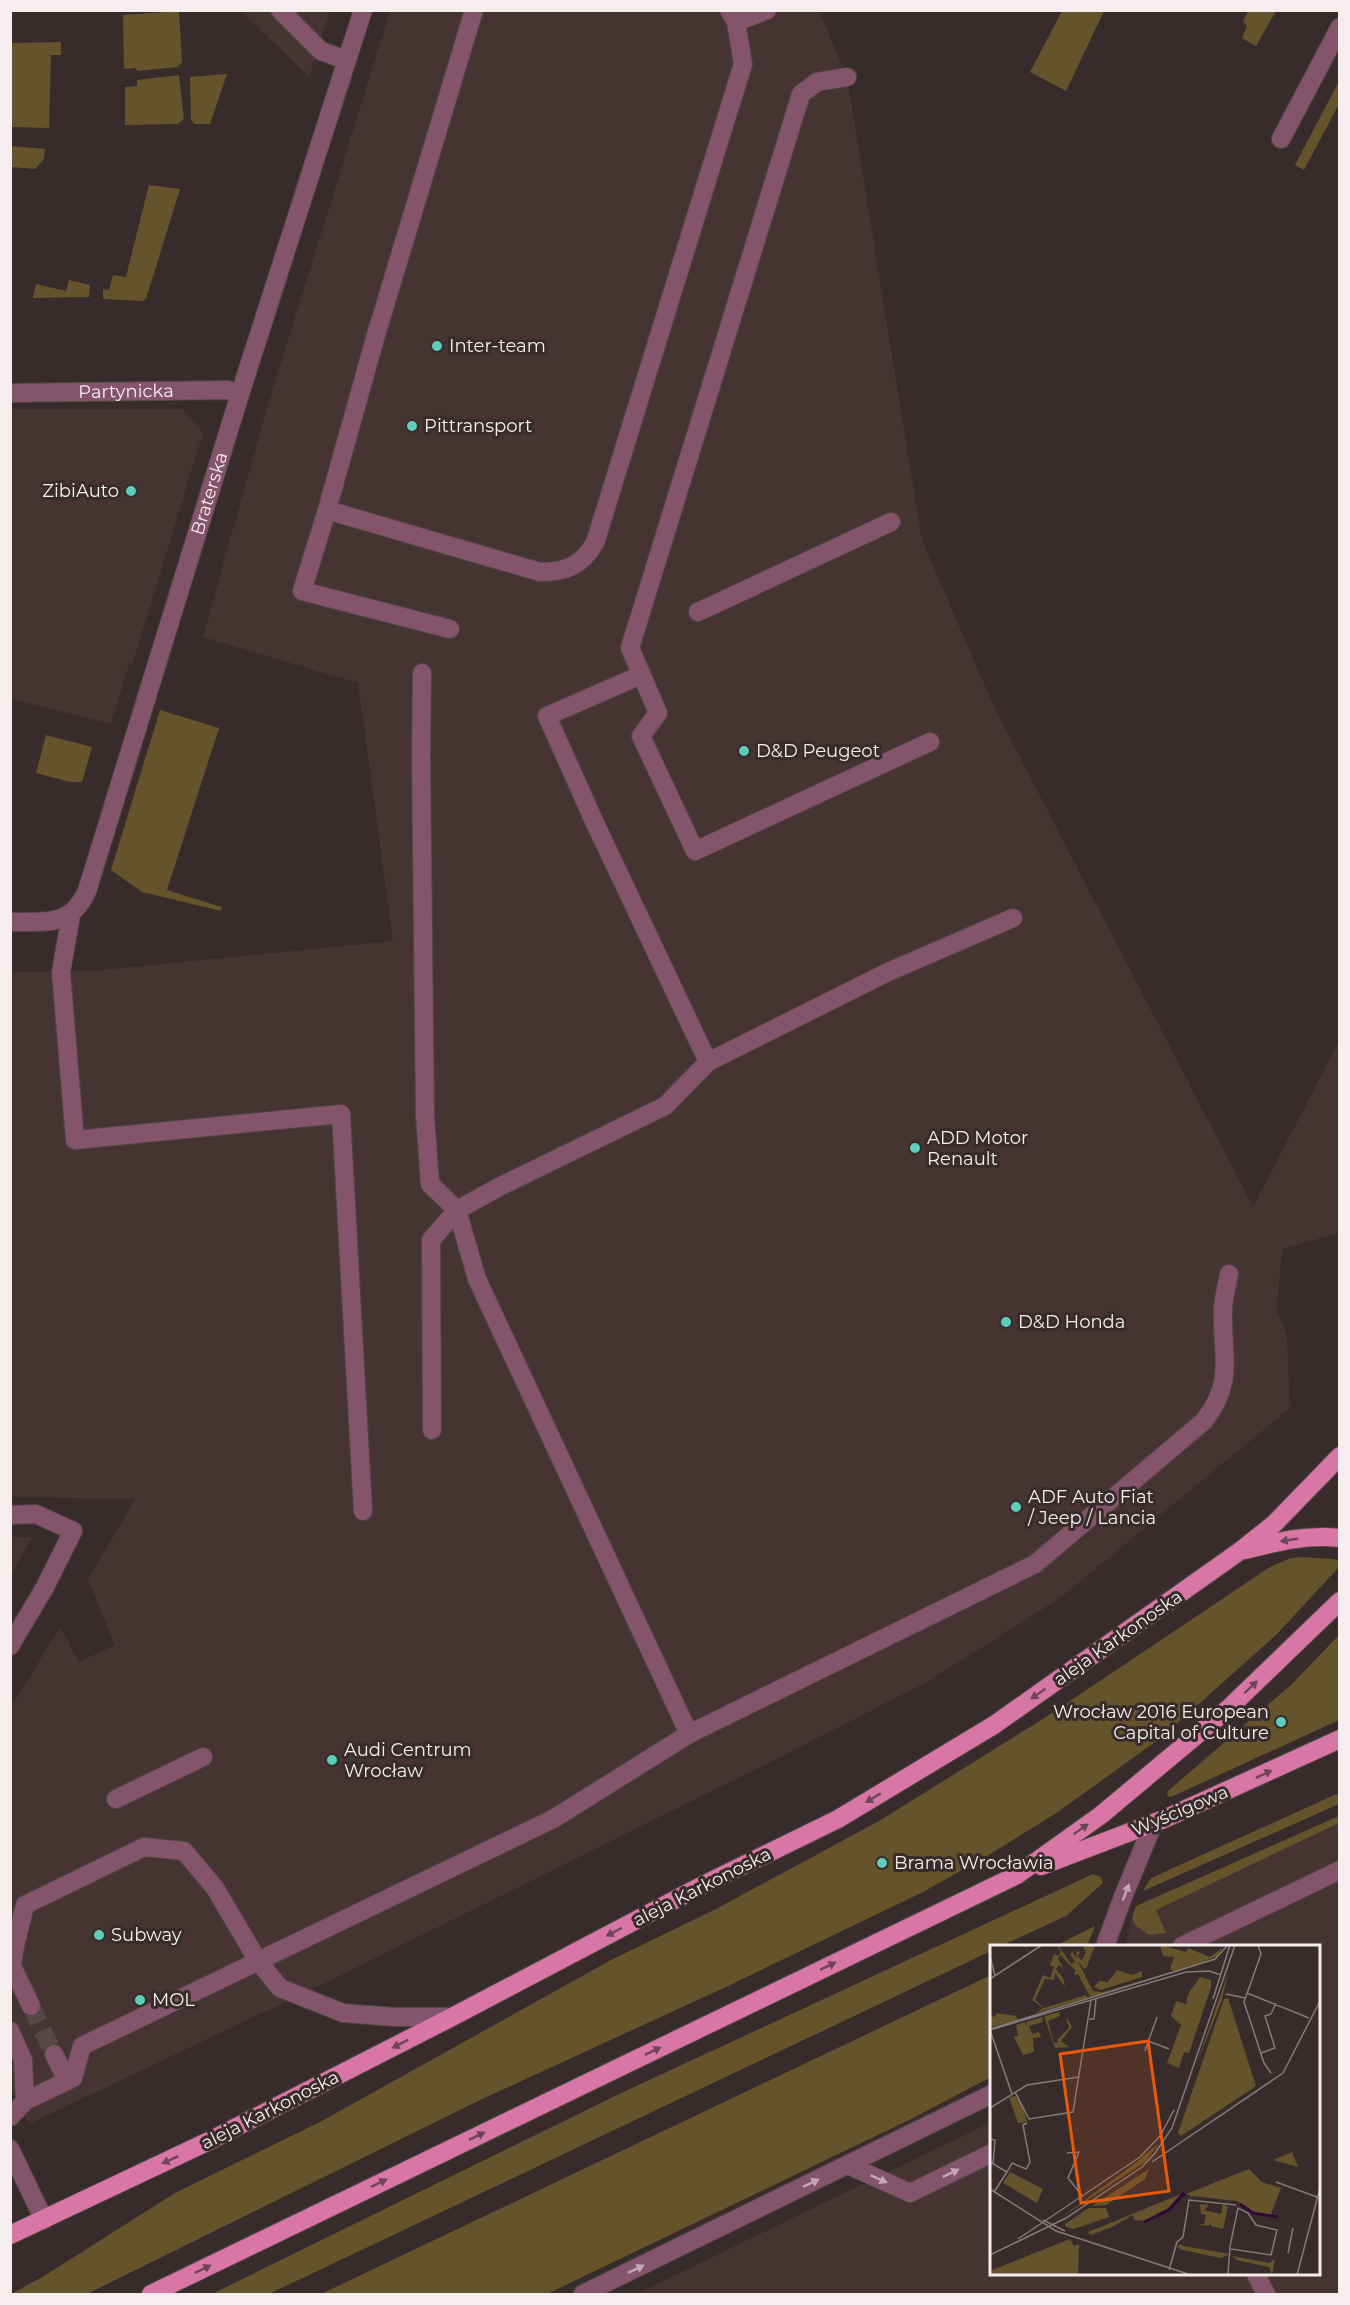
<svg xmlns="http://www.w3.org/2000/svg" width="1350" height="2305" font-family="Montserrat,sans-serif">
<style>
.built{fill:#463433}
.green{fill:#65532c}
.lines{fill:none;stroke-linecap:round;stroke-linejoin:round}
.minor-tunnel{stroke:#544948;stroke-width:18;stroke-dasharray:18 9;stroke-linecap:butt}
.minor-casing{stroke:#524746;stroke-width:20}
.major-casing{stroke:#524746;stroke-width:20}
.minor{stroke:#84546a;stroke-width:18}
.major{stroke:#d876a5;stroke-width:18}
.oneway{fill:#6f4656}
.oneway2{fill:#c3a9b3}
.poi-dot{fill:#5cceba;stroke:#372c2b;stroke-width:2}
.labels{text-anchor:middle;stroke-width:6;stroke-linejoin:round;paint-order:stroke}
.poi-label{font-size:18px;fill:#f6eeee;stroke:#372c2b;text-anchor:start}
.street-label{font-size:18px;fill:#f6eeee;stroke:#372c2b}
.inset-river{fill:none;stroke:#31083a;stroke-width:3}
.inset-road{fill:none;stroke:#837a79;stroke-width:1.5}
.view{fill:#e8590c;fill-opacity:0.15;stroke:#e8590c;stroke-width:3}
.inset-edge{fill:none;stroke:#f6eeee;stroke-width:3}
</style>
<rect width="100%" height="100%" fill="#372c2b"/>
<g class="built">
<polygon points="241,11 330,11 309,77"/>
<polygon points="390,11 819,11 847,77 922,541 996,711 1253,1207 1339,1041 1339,1233 1282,1249 1277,1310 1287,1338 1290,1408 1060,1598 930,1680 787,1754 323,1984 29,2124 10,2089 10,1709 60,1627 79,1662 115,1645 88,1580 135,1499 11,1497 11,956 13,972 93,971 393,941 358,683 203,637 266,411"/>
<polygon points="11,409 183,409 203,433 133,662 129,664 111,724 11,699"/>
<polygon points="11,1537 32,1537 11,1575 10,1537"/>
<polygon points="1339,1817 1339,2294 636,2294 991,2122 992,2274 1318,2274 1318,1946 1125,1946 1134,1910"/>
</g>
<g class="green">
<polygon points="1249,10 1276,11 1256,46 1242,38 1247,26 1243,21"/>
<polygon points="179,11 182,62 178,67 137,71 136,68 124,69 123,15"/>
<polygon points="1062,11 1104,11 1066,91 1030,72"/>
<polygon points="61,42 61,55 51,55 49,128 11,127 11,43"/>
<polygon points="227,74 210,124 195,124 191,120 190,77"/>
<polygon points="179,75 184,119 178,124 125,125 125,87 137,86 137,80"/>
<polygon points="1339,81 1339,104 1304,170 1295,165"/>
<polygon points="10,146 45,149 44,159 35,169 11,167"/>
<polygon points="149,185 180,189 146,299 142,301 103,299 103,289 109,290 113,275 126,277"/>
<polygon points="69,280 90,285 89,297 33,298 36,284 66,291"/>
<polygon points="160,710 219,728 167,890 222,907 221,911 142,892 111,870"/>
<polygon points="46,735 92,747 82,782 70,782 36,773"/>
<polygon points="1302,1557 1333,1559 1339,1561 1339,1567 1277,1634 1162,1737 1058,1812 987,1856 923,1892 728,1986 478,2101 87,2294 11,2294 44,2276 175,2193 320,2122 611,1960 716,1909 879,1821 1043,1719 1270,1567 1291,1558"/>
<polygon points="1339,1635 1339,1720 1171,1797 1167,1796 1168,1791 1291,1685"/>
<polygon points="1339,1793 1339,1804 1143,1891 1151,1878"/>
<polygon points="1339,1816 1339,1823 1156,1910 1166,1933 1149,1935 1135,1925 1132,1918 1136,1906"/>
<polygon points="1093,1874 1101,1877 1103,1883 1066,1916 1001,1946 992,1946 991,1951 269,2294 212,2294 617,2095"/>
<polygon points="1095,1926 1087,1946 1053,1946 1059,1944"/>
<polygon points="991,1975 991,2077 911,2119 547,2294 321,2294"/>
</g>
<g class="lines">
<polyline class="minor-tunnel" points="31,2006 54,2054"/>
<g class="minor-casing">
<g id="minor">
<polyline points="280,10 321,51 346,60"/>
<path d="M474,10L376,335L327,510L540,572C566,572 581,566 595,543L743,64L736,22L729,10"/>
<polyline points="736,22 767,10"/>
<polyline points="847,77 817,82 801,94 630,648 658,713 641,736 695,851 930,742"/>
<polyline points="1281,139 1340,27"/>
<path id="s1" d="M10,393L228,390L240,394"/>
<polyline points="327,510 302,591 450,629"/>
<polyline points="698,612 891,522"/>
<polyline points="422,673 421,757 425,1116 430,1184 457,1210 431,1240 432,1430"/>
<polyline points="641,675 547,716 594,821 708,1062"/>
<polyline points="71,915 61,972 75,1140 341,1114 363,1511"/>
<path id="s2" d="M10,922C46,921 70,928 87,891L240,394L363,10"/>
<polyline points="10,1515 36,1514 73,1531 45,1587 10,1646"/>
<polyline points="689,1734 477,1279 457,1210 499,1187 665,1106 708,1062 888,972 1013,918"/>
<polyline points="116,1799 203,1757"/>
<polyline points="1105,1946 1123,1897 1153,1824"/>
<polyline points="1182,1946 1340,1870"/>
<polyline points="12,1966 31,2006"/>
<polyline points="10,1975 15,1946 25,1905 144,1847 184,1851 215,1888 258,1961 280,1988 343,2013 395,2017 452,2017"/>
<polyline points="10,2031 23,2060 25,2101 10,2117"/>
<polyline points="54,2054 67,2081"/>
<path d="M25,2101L73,2078L82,2046L553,1819L689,1734L1035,1564L1204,1421C1236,1380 1221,1354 1223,1307C1224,1296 1227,1285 1229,1274"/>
<polyline points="10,2149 44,2220"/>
<polyline points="848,2165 910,2193 992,2153"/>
<polyline points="1256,2274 1266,2294"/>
<polyline points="583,2294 992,2094"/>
</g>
</g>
<g class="major-casing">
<g id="major">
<path d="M1245,1550C1276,1542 1307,1534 1340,1538"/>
<polyline points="1041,1866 1164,1819 1340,1739"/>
<polyline points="10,2235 209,2141 452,2017 703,1885 838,1819 994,1725 1240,1551 1274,1524 1340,1456"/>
<polyline points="151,2294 1017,1875 1101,1815 1229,1708 1340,1601"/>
</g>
</g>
<use href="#minor" class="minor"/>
<use href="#major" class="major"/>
</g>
<defs><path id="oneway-solid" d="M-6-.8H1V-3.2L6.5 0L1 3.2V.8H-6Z" transform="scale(1.5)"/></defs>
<g class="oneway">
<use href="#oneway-solid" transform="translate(1289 1540) rotate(171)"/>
<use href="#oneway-solid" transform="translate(1251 1687) rotate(-44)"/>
<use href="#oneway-solid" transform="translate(1038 1694) rotate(145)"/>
<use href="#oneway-solid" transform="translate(1264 1774) rotate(-25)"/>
<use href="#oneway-solid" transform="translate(873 1798) rotate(149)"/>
<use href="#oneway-solid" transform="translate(1081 1829) rotate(-35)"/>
<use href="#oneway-solid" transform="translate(614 1932) rotate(152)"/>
<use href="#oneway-solid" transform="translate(828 1966) rotate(-26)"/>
<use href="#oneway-solid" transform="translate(400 2044) rotate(153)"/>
<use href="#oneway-solid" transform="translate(653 2051) rotate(-26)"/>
<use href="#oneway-solid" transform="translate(477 2136) rotate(-26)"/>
<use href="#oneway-solid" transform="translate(170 2160) rotate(155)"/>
<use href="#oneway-solid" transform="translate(379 2183) rotate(-26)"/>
<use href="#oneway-solid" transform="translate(203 2269) rotate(-26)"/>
</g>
<g class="oneway2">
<use href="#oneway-solid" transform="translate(1126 1892) rotate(-69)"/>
<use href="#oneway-solid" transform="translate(951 2173) rotate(-26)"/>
<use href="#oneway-solid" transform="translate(879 2179) rotate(24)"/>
<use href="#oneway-solid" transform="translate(811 2183) rotate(-26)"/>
<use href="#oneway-solid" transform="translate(636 2269) rotate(-26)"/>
</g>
<g class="poi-dot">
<circle cx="437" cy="346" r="6"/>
<circle cx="412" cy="426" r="6"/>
<circle cx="131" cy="491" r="6"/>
<circle cx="744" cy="751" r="6"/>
<circle cx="915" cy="1148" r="6"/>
<circle cx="1006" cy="1322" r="6"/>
<circle cx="1016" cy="1507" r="6"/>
<circle cx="1281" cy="1722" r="6"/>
<circle cx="332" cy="1760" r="6"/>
<circle cx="882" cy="1863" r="6"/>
<circle cx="99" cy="1935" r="6"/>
<circle cx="140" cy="2000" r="6"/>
</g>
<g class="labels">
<g class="poi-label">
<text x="449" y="352">Inter-team</text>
<text x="424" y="432">Pittransport</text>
<text x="119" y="497" text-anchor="end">ZibiAuto</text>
<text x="756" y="757">D&amp;D Peugeot</text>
<text x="927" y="1144">ADD Motor<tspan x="927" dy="21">Renault</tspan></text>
<text x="1018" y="1328">D&amp;D Honda</text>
<text x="1028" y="1503">ADF Auto Fiat<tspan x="1028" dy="21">/ Jeep / Lancia</tspan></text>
<text x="1269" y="1718" text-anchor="end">Wrocław 2016 European<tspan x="1269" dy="21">Capital of Culture</tspan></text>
<text x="344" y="1756">Audi Centrum<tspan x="344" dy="21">Wrocław</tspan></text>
<text x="894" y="1869">Brama Wrocławia</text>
<text x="111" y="1941">Subway</text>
<text x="152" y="2006">MOL</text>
</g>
<g class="street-label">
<text dy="6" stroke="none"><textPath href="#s1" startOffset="116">Partynicka</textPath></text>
<text dy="6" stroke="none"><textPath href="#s2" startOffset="506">Braterska</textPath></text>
<text transform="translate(1118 1638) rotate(-35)" y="6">aleja Karkonoska</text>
<text transform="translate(1180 1811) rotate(-23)" y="6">Wyścigowa</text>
<text transform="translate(702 1887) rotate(-27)" y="6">aleja Karkonoska</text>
<text transform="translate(270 2110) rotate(-27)" y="6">aleja Karkonoska</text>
</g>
</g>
<g transform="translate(990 1945)">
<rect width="330" height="330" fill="#372c2b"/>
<path d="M105,0L97,22L94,24L87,15L86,6L90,7L88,12L92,15L96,7L93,2ZM170,0L196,7L198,3L220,12L233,2L227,11L203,21L101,53L110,49L100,52L88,29L84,30L85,25L70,10L68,14L74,24L69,20L66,24L73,33L75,42L65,28L64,35L55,34L45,55L54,63L96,50L98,53L46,68L53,63L42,55L53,30L60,33L64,22L60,20L64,9L69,11L71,5L68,4L69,1L81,19L85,17L80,9L83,7L103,46L113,47L184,26L180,24L184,12L173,11ZM127,25L142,30L152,26V32L111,45L104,42L109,36L118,37ZM238,28L232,55L207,118ZM210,32L221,35V42L199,108L194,107L189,123L177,118L191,80L181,71L186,56L196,59L198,49ZM238,53L266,141L191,191L188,188L234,54ZM69,67L70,71L58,76L64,98H68L60,76L67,95L79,83L76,71L82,82L71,96L79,102L65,103L54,71ZM7,68L26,71L28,75L0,82V70L5,72ZM52,72L53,77L39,81L42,89L49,87L51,92L43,93L44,107L33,110L24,92L28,91L26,80L35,77L38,83L36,77ZM25,151L32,160L37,177L28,178L19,152ZM169,198L155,217L69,274L144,219ZM302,207L308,222L283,215ZM159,224L155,234L116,260L102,261ZM259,224L272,237L291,243L281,269L289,273L263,269L247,256L202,251L197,256L201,251L196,249ZM20,227L53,244L47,258L13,238ZM191,249L178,263L154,276L144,275L143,270L122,282L101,290L98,287ZM210,259L219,260L214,265L231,269L233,259L238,262L233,284L221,281V277L219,281L208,279H214L216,270L211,269ZM99,263H116L119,272L84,284L76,282L75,279ZM80,294L84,301L89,299L88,330H0V326ZM190,299L194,301L239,309L231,313L192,305L187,302ZM243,311L279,318L285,314L282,330L279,322L246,315Z" fill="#65532c"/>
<path class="inset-river" d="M250,259L263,268L288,272M154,277L179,265L193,249L195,251"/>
<path class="inset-road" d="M268,0L271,9L254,57L274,118L281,128M0,11L5,31M0,34L52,0M257,48L319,73M236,49L255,53M223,54L240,0M99,74H104L106,54M0,84L225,14L238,0M0,85L196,27L219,26L231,30M0,85L22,149M158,96L179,104M155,106L167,72M271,108L285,103L275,71L281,69L286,58M25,147L39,174L83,167L101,55M0,163L37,140L89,132M0,194L5,195L3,219M77,208L89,207L78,233L93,252M0,217L17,227L4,247M162,217L293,128L330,56M17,227L22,218L36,224L40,217L33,180L37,178M286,237L327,252M0,244L66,286L201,330M53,275L75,286M28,294L150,212L170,191L184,165M298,308L303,283M0,310L76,273L152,222L165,208L182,183L245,0M179,325L187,297L193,292L199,255L246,260M238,330L240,301L248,263L258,268L266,280L287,285L281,310L241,304M307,330L330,243"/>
<path class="view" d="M158,96L179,246L91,258L70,109Z"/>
<rect width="330" height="330" class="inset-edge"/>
</g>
<rect width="1350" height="2305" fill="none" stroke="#f6eeee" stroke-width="24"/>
</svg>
